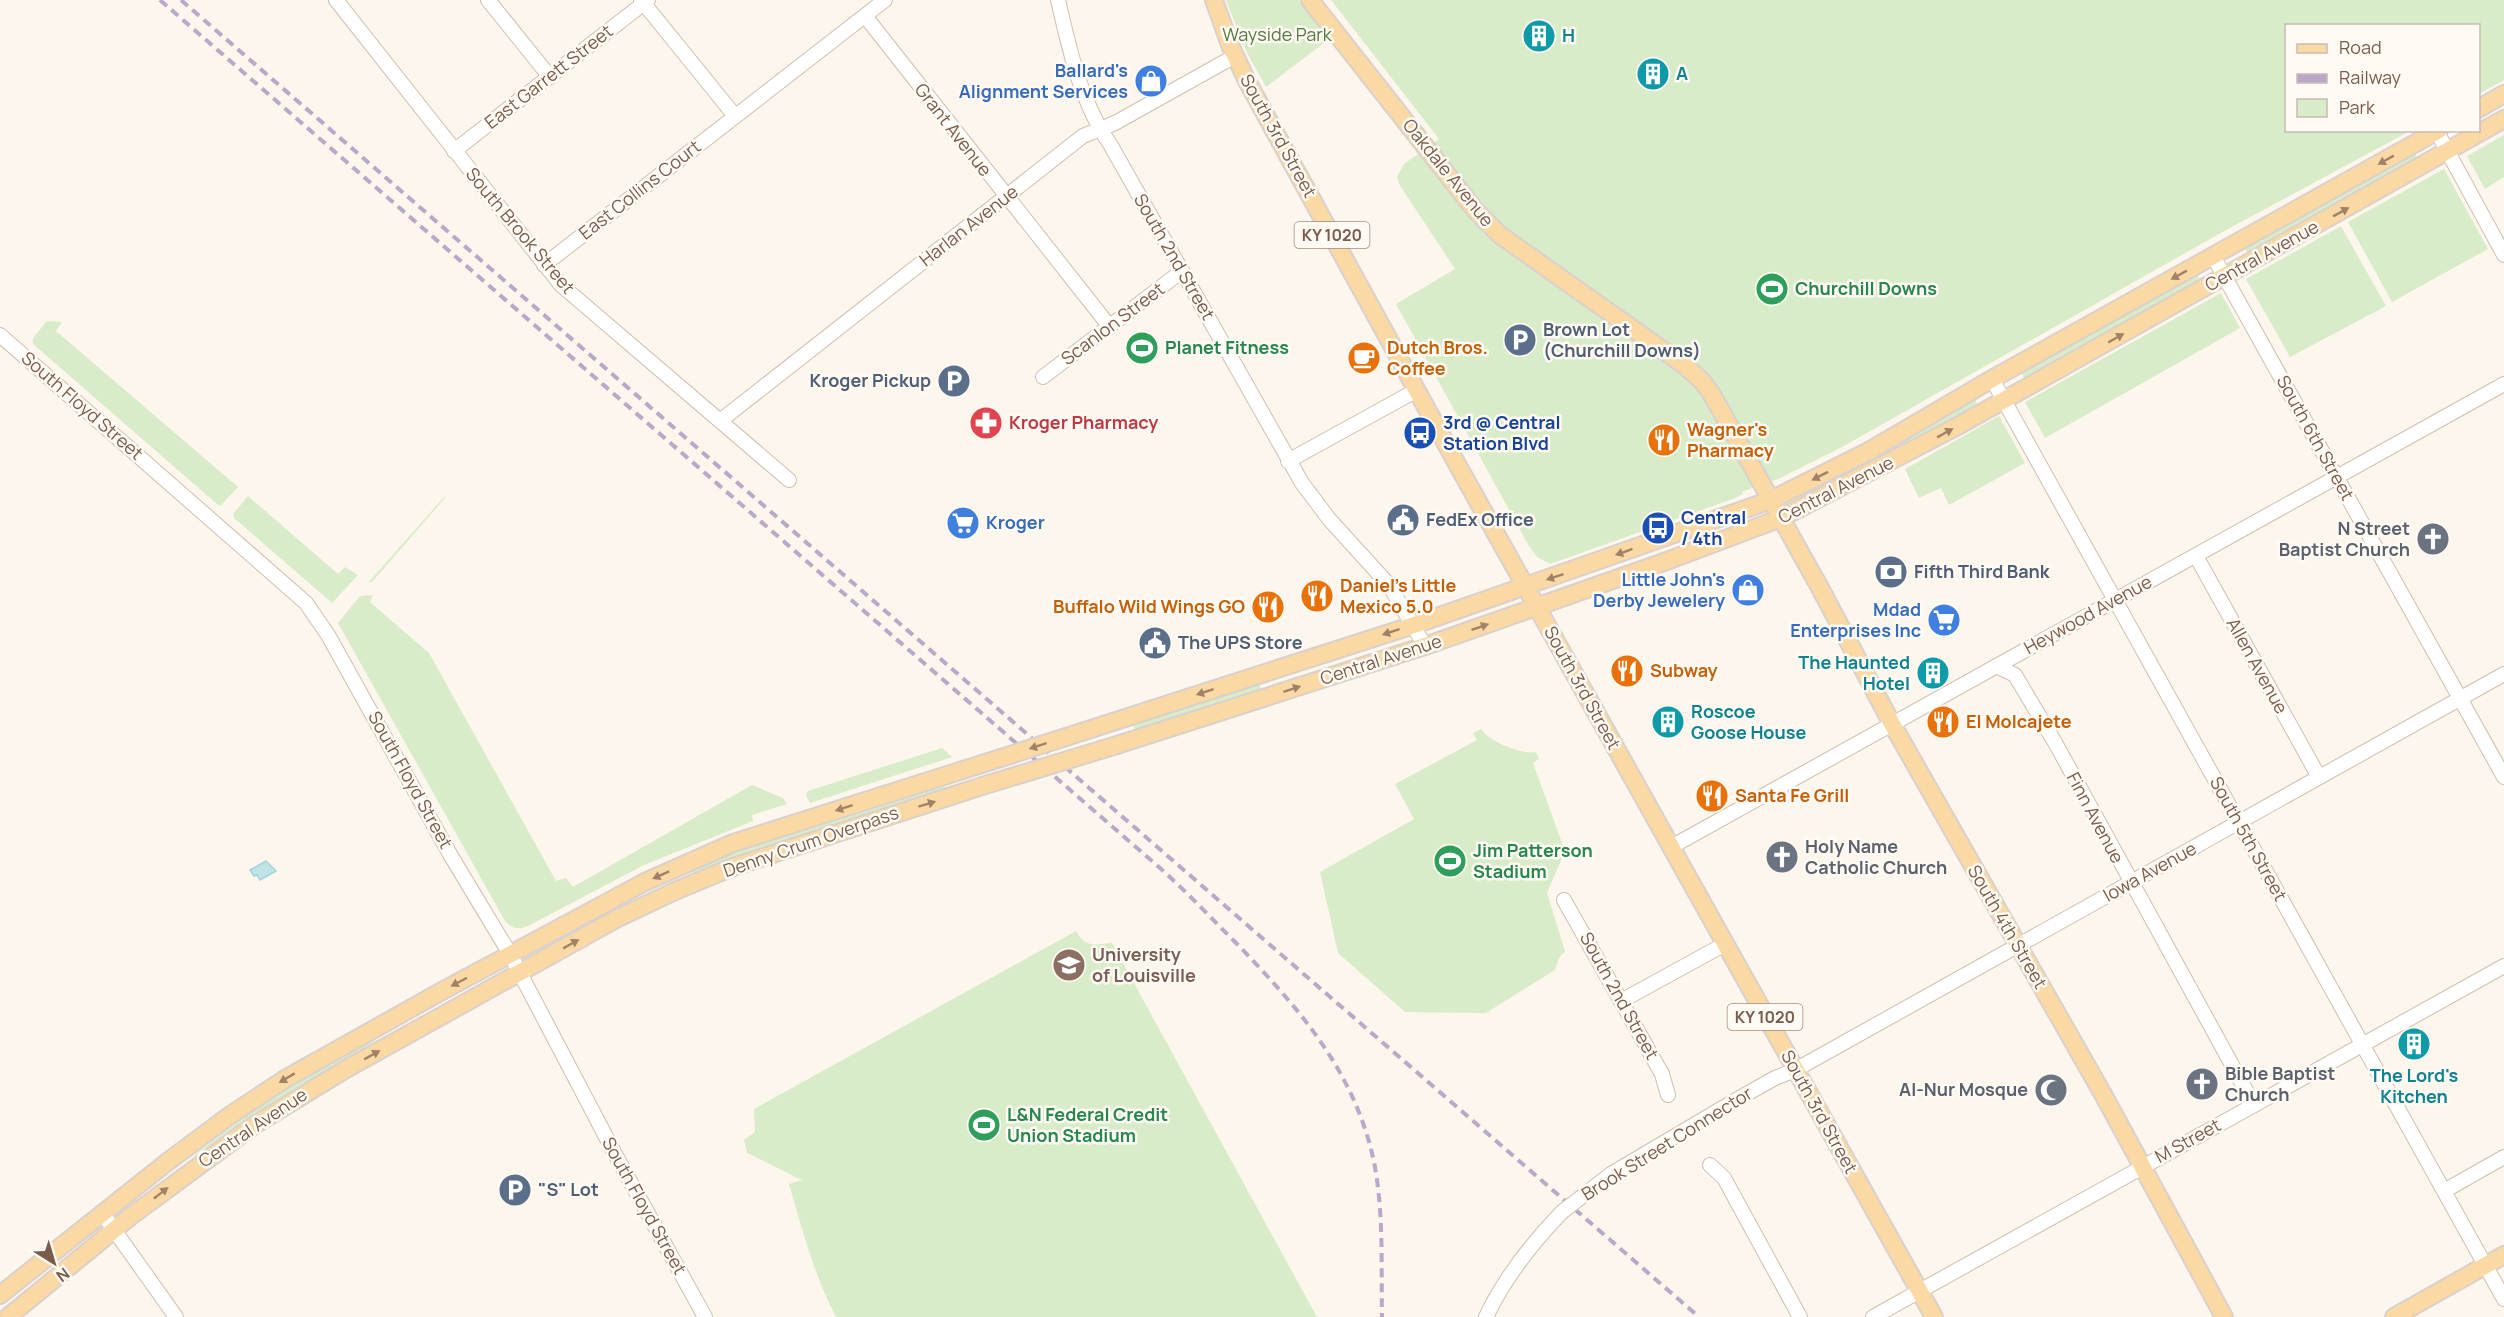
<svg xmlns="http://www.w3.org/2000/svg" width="2504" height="1317" font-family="Manrope,sans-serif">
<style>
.green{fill:#d8ecc9}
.water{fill:#bfe3e8;stroke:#a5d3da;stroke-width:1.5}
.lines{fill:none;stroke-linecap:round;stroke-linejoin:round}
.minor-casing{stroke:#d1beb0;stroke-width:16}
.major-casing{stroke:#dad1cd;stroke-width:20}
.minor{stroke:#fff;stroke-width:14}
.major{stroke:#fbd9a5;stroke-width:16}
.rail{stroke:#b9a8c9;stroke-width:4;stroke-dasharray:9 6;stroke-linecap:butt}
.minor-bridge-casing{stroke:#d1beb0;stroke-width:16;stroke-linecap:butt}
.major-bridge-casing{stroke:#dad1cd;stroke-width:20;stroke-linecap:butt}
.minor-bridge{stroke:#fff;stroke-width:14}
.major-bridge{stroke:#fbd9a5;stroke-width:16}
.oneway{fill:#a18267}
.labels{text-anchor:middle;stroke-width:5;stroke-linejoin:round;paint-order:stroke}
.shield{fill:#fffaf3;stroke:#a28b7f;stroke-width:1.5}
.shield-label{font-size:16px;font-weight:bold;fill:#7a5c4d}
.park-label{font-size:18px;fill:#537a41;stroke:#fffaf3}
.culture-label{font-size:18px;font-weight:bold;fill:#0d838f;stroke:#fffaf3;text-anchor:start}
.shop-label{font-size:18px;font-weight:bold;fill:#366cbe;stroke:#fffaf3;text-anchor:end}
.street-label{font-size:18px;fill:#7a5c4d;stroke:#fffaf3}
.leisure-label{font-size:18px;font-weight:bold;fill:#27864d;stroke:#fffaf3;text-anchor:start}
.service-label{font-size:18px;font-weight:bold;fill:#4e5e75;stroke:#fffaf3;text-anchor:start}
.food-label{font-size:18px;font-weight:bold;fill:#c56008;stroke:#fffaf3;text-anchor:start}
.health-label{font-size:18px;font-weight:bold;fill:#be3a42;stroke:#fffaf3;text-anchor:start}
.transit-label{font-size:18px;font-weight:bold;fill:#164399;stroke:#fffaf3;text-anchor:start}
.worship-label{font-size:18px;font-weight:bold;fill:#5b616d;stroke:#fffaf3;text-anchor:end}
.education-label{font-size:18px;font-weight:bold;fill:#785e54;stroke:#fffaf3;text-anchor:start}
</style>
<rect width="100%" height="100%" fill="#fdf6ec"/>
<g class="green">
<polygon points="1226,0 1299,0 1329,39 1266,87 1246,51"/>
<polygon points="1331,0 2504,0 2504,80 2479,94 2478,26 2286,26 2286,130 2410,131 2226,230 1842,447 1778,479 1746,490 1742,492 1743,494 1733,499 1550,564 1537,557 1529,546 1396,304 1455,269 1399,184 1397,177 1404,164 1439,139"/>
<polygon points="2504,135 2504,177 2485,189 2467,156"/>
<polygon points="2415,153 2418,159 2248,254 2244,248"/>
<polygon points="2444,169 2488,249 2392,302 2348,222"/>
<polygon points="2341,226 2386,306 2290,357 2246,279"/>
<polygon points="2197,274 2201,281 2024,378 2021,372"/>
<polygon points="2221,293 2240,328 2045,438 2025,402"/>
<polygon points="47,321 62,322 56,331 238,487 222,504 220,506 217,504 33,344 33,338"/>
<polygon points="1974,398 1978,405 1873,463 1872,461"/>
<polygon points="1999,416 2025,463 1949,505 1941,488 1919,498 1905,469"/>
<polygon points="248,496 338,574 345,567 358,575 332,603 234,518 233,514"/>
<polygon points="445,496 445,498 371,583 369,582"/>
<path d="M373,595L370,602L429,653L556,881L566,878L573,887L752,785L783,798L787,804L752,815L753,821L644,865L528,926C518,930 512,929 505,921L338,623L360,596Z"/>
<polygon points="1259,683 1261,690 1135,731 1133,723"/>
<path d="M1481,729C1488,741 1522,755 1536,752L1539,759L1533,763L1565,851L1547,893L1565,951L1559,958L1555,970L1486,1013L1405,1012L1338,953L1320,872L1414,819L1395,784L1477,740L1473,733Z"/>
<polygon points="942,748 952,757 810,803 806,795 808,791"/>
<polygon points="944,783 946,790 763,848 693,874 690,868 726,853"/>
<path d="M1076,931C1087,949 1094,944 1112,943L1317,1317H836C814,1275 802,1229 789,1184L802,1180L747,1153L744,1140L755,1132L754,1109Z"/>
<polygon points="387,1031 357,1054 265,1109 188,1160 273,1095"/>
</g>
<polygon class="water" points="266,861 276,871 260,880 257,875 254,876 250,870"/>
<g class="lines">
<g class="minor-casing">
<g id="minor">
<polyline points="336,0 561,285 789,480"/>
<polyline points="488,0 550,77"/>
<polyline points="641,0 735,116"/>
<path d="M1058,0C1069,48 1081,103 1110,144L1302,483L1329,519L1389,585L1425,646"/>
<polyline points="865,16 1110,327"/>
<polyline points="2437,132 2504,255"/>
<polyline points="454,151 648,0"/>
<polyline points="2213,256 2504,777"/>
<polyline points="544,265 885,0"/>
<polyline points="0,335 306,603 328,635 451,856 510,954 615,1154 705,1317"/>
<polyline points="1043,377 1182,271"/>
<polyline points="1992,379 2504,1299"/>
<polyline points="720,421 1083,136 1115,123 1235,56"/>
<polyline points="1288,461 1417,390"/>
<polyline points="2196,556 2319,777"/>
<polyline points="1996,666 2015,675 2057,746 2254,1105"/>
<polyline points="1671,847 2504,384"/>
<polyline points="1564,900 1662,1074 1668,1095"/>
<polyline points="1621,1001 1725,944"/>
<polyline points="1743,1096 1775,1078 1795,1070 2504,674"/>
<polyline points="1710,1165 1724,1178 1800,1317"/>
<polyline points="2444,1191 2504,1157"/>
<polyline points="102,1213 176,1317"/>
<path d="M1486,1317C1505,1277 1531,1244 1562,1212"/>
<polyline points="1873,1317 2504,966"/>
</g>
</g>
<g class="major-casing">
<g id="major">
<polyline points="1214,0 1230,45 1247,81 1462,473 1934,1317"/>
<polyline points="1310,0 1475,210 1500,235 1684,365 1702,381 1711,393 1819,586 1892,724 2104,1096 2224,1317"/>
<polyline points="2478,109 2504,94"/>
<polyline points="1094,728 1414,625 1771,500 1869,451 1992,379 2439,130"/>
<polyline points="1117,745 1425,646 1664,562 1781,518 1956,427 2504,119"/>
<polyline points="0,1295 166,1163 229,1116 285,1079 442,991 645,882 733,843 960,771"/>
<polyline points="8,1317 131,1216 253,1126 346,1069 616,919 675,891 733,867 982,786"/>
<polyline points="2394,1317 2504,1255"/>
</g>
</g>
<use href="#minor" class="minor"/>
<use href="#major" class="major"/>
<g class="rail">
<path d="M160,0L1160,868C1188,893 1214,921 1241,948C1302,1012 1355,1073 1374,1162C1384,1213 1381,1266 1382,1317"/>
<polyline points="181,0 1699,1317"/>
</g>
<g class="minor-bridge-casing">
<polyline id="minor-bridge" points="1562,1212 1611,1174 1743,1096"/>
</g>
<g class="major-bridge-casing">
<g id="major-bridge">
<polyline points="960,771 1094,728"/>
<polyline points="982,786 1117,745"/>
</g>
</g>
<use href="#minor-bridge" class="minor-bridge"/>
<use href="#major-bridge" class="major-bridge"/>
</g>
<defs><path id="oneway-solid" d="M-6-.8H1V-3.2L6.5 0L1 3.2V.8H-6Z" transform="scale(1.5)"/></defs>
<g class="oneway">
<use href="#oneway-solid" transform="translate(2386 160) rotate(151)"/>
<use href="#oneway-solid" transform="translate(2341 212) rotate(-29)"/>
<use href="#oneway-solid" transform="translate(2179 275) rotate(151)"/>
<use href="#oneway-solid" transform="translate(2116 338) rotate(-30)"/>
<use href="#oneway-solid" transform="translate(1945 433) rotate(-29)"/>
<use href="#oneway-solid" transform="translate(1820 476) rotate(153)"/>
<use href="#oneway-solid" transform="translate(1624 552) rotate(160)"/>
<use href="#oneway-solid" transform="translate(1555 577) rotate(162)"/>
<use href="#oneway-solid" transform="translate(1480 627) rotate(-19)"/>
<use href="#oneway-solid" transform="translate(1391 632) rotate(162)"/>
<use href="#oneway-solid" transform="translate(1292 689) rotate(-18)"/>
<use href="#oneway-solid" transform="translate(1205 692) rotate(162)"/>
<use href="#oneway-solid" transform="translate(1038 746) rotate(162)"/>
<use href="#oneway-solid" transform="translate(927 804) rotate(-17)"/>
<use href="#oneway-solid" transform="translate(844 808) rotate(162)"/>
<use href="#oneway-solid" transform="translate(661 875) rotate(156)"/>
<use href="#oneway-solid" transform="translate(571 944) rotate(-29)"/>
<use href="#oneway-solid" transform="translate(459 982) rotate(152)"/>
<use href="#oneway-solid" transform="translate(372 1055) rotate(-29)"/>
<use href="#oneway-solid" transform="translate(287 1078) rotate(149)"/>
<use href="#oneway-solid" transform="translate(161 1193) rotate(-38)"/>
</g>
<defs>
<g id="building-disc" transform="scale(1.725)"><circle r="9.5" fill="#0f9aa8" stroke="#fffaf3"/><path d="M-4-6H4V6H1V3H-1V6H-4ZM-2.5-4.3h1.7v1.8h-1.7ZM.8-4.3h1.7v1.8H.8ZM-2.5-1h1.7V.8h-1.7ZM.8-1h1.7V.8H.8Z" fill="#fff"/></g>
<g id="shop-disc" transform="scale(1.725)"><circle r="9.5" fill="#3f7fe0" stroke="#fffaf3"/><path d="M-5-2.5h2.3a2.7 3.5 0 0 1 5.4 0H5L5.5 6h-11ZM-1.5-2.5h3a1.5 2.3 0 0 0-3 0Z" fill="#fff"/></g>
<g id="stadium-disc" transform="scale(1.725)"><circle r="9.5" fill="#2e9e5b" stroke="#fffaf3"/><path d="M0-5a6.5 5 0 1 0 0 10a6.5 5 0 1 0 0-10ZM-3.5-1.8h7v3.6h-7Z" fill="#fff"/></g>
<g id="parking-disc" transform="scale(1.725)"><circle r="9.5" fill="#5c6f8a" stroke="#fffaf3"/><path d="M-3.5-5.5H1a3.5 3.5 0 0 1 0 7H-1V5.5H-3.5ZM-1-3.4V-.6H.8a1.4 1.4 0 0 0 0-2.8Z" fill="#fff"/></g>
<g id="cafe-disc" transform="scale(1.725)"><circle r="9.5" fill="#e8710a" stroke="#fffaf3"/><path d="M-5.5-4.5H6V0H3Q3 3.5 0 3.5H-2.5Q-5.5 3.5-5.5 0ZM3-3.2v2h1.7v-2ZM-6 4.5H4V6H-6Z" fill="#fff"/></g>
<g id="pharmacy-disc" transform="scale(1.725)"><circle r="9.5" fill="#e0444e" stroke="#fffaf3"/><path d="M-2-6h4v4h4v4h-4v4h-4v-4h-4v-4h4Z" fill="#fff"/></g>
<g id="bus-disc" transform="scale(1.725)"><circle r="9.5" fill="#1a4fb4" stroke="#fffaf3"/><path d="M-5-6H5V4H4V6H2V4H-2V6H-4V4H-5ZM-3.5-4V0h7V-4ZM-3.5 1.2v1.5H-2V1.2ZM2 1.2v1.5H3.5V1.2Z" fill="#fff"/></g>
<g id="restaurant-disc" transform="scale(1.725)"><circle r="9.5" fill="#e8710a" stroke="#fffaf3"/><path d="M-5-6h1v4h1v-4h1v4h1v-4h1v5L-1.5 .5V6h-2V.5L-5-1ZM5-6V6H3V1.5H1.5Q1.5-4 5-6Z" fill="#fff"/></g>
<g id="civic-disc" transform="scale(1.725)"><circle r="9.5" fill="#5c6f8a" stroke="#fffaf3"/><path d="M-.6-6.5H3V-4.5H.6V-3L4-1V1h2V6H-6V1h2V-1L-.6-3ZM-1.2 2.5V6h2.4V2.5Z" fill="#fff"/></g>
<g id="supermarket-disc" transform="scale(1.725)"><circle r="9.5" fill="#3f7fe0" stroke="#fffaf3"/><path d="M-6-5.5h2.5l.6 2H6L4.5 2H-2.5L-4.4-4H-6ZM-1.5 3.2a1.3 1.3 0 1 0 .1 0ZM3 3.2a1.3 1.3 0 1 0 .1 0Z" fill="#fff"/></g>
<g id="church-disc" transform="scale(1.725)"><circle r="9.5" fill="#6b7280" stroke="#fffaf3"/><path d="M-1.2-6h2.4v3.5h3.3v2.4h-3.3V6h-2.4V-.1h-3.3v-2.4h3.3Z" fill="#fff"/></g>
<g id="bank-disc" transform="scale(1.725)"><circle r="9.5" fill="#5c6f8a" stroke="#fffaf3"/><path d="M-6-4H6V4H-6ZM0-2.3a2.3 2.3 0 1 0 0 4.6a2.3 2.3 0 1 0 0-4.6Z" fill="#fff"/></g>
<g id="university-disc" transform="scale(1.725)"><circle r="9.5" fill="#8d6e63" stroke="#fffaf3"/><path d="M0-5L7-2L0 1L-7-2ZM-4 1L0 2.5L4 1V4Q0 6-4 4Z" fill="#fff"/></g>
<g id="mosque-disc" transform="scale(1.725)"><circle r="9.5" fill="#6b7280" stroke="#fffaf3"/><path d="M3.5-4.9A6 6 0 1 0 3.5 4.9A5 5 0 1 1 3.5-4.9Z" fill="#fff"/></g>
</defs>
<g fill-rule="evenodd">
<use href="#building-disc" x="1539" y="36"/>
<use href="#building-disc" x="1653" y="74"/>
<use href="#shop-disc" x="1151" y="81"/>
<use href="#stadium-disc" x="1772" y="289"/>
<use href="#parking-disc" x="1520" y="340"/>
<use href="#stadium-disc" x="1142" y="348"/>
<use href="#cafe-disc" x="1364" y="358"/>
<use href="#parking-disc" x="954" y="381"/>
<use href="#pharmacy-disc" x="986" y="423"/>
<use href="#bus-disc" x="1420" y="433"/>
<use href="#restaurant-disc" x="1664" y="440"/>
<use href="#civic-disc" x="1403" y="520"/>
<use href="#supermarket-disc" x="963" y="523"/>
<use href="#bus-disc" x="1658" y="528"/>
<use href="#church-disc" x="2433" y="539"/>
<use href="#bank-disc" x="1891" y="572"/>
<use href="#shop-disc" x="1748" y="590"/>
<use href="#restaurant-disc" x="1317" y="596"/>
<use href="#restaurant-disc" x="1268" y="607"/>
<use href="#supermarket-disc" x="1944" y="620"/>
<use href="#civic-disc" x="1155" y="643"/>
<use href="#restaurant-disc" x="1627" y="671"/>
<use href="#building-disc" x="1933" y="673"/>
<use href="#building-disc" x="1668" y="722"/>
<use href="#restaurant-disc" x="1943" y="722"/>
<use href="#restaurant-disc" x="1712" y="796"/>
<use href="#church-disc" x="1782" y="857"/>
<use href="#stadium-disc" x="1450" y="861"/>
<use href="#university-disc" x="1069" y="965"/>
<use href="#building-disc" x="2414" y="1044"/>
<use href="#church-disc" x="2202" y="1084"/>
<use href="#mosque-disc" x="2051" y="1090"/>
<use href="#stadium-disc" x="984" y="1125"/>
<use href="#parking-disc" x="515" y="1190"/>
</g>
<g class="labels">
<g class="shield">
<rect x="1294.5" y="222" width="75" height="26" rx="4.5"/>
<rect x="1727.5" y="1004" width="75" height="26" rx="4.5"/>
</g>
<g class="shield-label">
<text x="1332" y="241">KY 1020</text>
<text x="1765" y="1023">KY 1020</text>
</g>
<g class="park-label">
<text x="1277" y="41">Wayside Park</text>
</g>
<g class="culture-label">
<text x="1562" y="42">H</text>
<text x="1676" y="80">A</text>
<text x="1910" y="669" text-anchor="end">The Haunted<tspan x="1910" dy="21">Hotel</tspan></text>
<text x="1691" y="718">Roscoe<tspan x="1691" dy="21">Goose House</tspan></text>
<text x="2414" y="1082" text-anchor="middle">The Lord's<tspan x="2414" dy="21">Kitchen</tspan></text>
</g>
<g class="shop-label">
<text x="1128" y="77">Ballard's<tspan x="1128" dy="21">Alignment Services</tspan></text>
<text x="986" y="529" text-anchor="start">Kroger</text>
<text x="1725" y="586">Little John's<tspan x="1725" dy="21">Derby Jewelery</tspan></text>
<text x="1921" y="616">Mdad<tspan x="1921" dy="21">Enterprises Inc</tspan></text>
</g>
<g class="street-label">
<text transform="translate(549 77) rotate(-38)" y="6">East Garrett Street</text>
<text transform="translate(953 130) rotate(52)" y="6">Grant Avenue</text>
<text transform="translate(1278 136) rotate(61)" y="6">South 3rd Street</text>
<text transform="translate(1448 173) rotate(51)" y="6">Oakdale Avenue</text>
<text transform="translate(640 190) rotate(-38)" y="6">East Collins Court</text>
<text transform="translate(969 226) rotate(-38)" y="6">Harlan Avenue</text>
<text transform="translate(520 231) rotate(50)" y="6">South Brook Street</text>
<text transform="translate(2262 256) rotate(-29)" y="6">Central Avenue</text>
<text transform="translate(1174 257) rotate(60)" y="6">South 2nd Street</text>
<text transform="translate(1113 324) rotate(-37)" y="6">Scanlon Street</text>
<text transform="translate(82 406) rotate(41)" y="6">South Floyd Street</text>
<text transform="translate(2315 438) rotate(61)" y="6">South 6th Street</text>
<text transform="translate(1836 490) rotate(-27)" y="6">Central Avenue</text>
<text transform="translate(2088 615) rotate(-29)" y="6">Heywood Avenue</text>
<text transform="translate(1381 660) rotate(-18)" y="6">Central Avenue</text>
<text transform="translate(2257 666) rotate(61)" y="6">Allen Avenue</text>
<text transform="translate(1582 688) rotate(61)" y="6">South 3rd Street</text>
<text transform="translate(410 780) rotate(61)" y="6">South Floyd Street</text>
<text transform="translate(2095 818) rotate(62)" y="6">Finn Avenue</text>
<text transform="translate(2248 839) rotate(61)" y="6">South 5th Street</text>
<text transform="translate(811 842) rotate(-19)" y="6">Denny Crum Overpass</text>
<text transform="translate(2150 872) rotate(-29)" y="6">Iowa Avenue</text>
<text transform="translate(2007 927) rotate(60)" y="6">South 4th Street</text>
<text transform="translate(1619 996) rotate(61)" y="6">South 2nd Street</text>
<text transform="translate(1819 1112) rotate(61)" y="6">South 3rd Street</text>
<text transform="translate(253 1128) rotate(-34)" y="6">Central Avenue</text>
<text transform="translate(2188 1141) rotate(-29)" y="6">M Street</text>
<text transform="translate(1667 1144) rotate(-32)" y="6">Brook Street Connector</text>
<text transform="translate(644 1206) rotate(61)" y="6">South Floyd Street</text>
</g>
<g class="leisure-label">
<text x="1795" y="295">Churchill Downs</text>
<text x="1165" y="354">Planet Fitness</text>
<text x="1473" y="857">Jim Patterson<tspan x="1473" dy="21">Stadium</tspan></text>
<text x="1007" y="1121">L&amp;N Federal Credit<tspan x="1007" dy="21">Union Stadium</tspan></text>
</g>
<g class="service-label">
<text x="1543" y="336">Brown Lot<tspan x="1543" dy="21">(Churchill Downs)</tspan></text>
<text x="931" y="387" text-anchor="end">Kroger Pickup</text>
<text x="1426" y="526">FedEx Office</text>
<text x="1914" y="578">Fifth Third Bank</text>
<text x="1178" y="649">The UPS Store</text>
<text x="538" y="1196">"S" Lot</text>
</g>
<g class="food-label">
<text x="1387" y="354">Dutch Bros.<tspan x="1387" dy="21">Coffee</tspan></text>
<text x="1687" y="436">Wagner's<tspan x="1687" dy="21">Pharmacy</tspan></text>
<text x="1340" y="592">Daniel’s Little<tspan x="1340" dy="21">Mexico 5.0</tspan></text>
<text x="1245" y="613" text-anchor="end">Buffalo Wild Wings GO</text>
<text x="1650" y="677">Subway</text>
<text x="1966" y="728">El Molcajete</text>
<text x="1735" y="802">Santa Fe Grill</text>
</g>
<g class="health-label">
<text x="1009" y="429">Kroger Pharmacy</text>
</g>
<g class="transit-label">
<text x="1443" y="429">3rd @ Central<tspan x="1443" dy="21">Station Blvd</tspan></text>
<text x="1681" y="524">Central<tspan x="1681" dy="21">/ 4th</tspan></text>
</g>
<g class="worship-label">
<text x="2410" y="535">N Street<tspan x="2410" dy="21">Baptist Church</tspan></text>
<text x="1805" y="853" text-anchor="start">Holy Name<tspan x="1805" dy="21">Catholic Church</tspan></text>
<text x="2225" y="1080" text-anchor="start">Bible Baptist<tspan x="2225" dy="21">Church</tspan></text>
<text x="2028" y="1096">Al-Nur Mosque</text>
</g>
<g class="education-label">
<text x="1092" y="961">University<tspan x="1092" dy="21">of Louisville</tspan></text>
</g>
</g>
<rect x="2285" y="24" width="195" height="108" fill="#fffaf3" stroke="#cabbb1" stroke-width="1.5"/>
<rect x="2297" y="44" width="30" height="9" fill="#fbd9a5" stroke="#cabbb1" stroke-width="1.5"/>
<text x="2339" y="54" font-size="18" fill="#7a5c4d">Road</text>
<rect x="2297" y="74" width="30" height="9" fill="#b9a8c9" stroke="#cabbb1" stroke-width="1.5"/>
<text x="2339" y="84" font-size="18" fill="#7a5c4d">Railway</text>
<rect x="2297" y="99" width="30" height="18" fill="#d8ecc9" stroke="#cabbb1" stroke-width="1.5"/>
<text x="2339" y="114" font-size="18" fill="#7a5c4d">Park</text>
<g transform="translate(54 1263) rotate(143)" stroke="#fffaf3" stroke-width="4.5" paint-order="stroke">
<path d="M0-4.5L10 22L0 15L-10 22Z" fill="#7a5c4d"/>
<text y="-9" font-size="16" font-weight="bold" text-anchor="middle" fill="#7a5c4d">N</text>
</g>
</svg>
